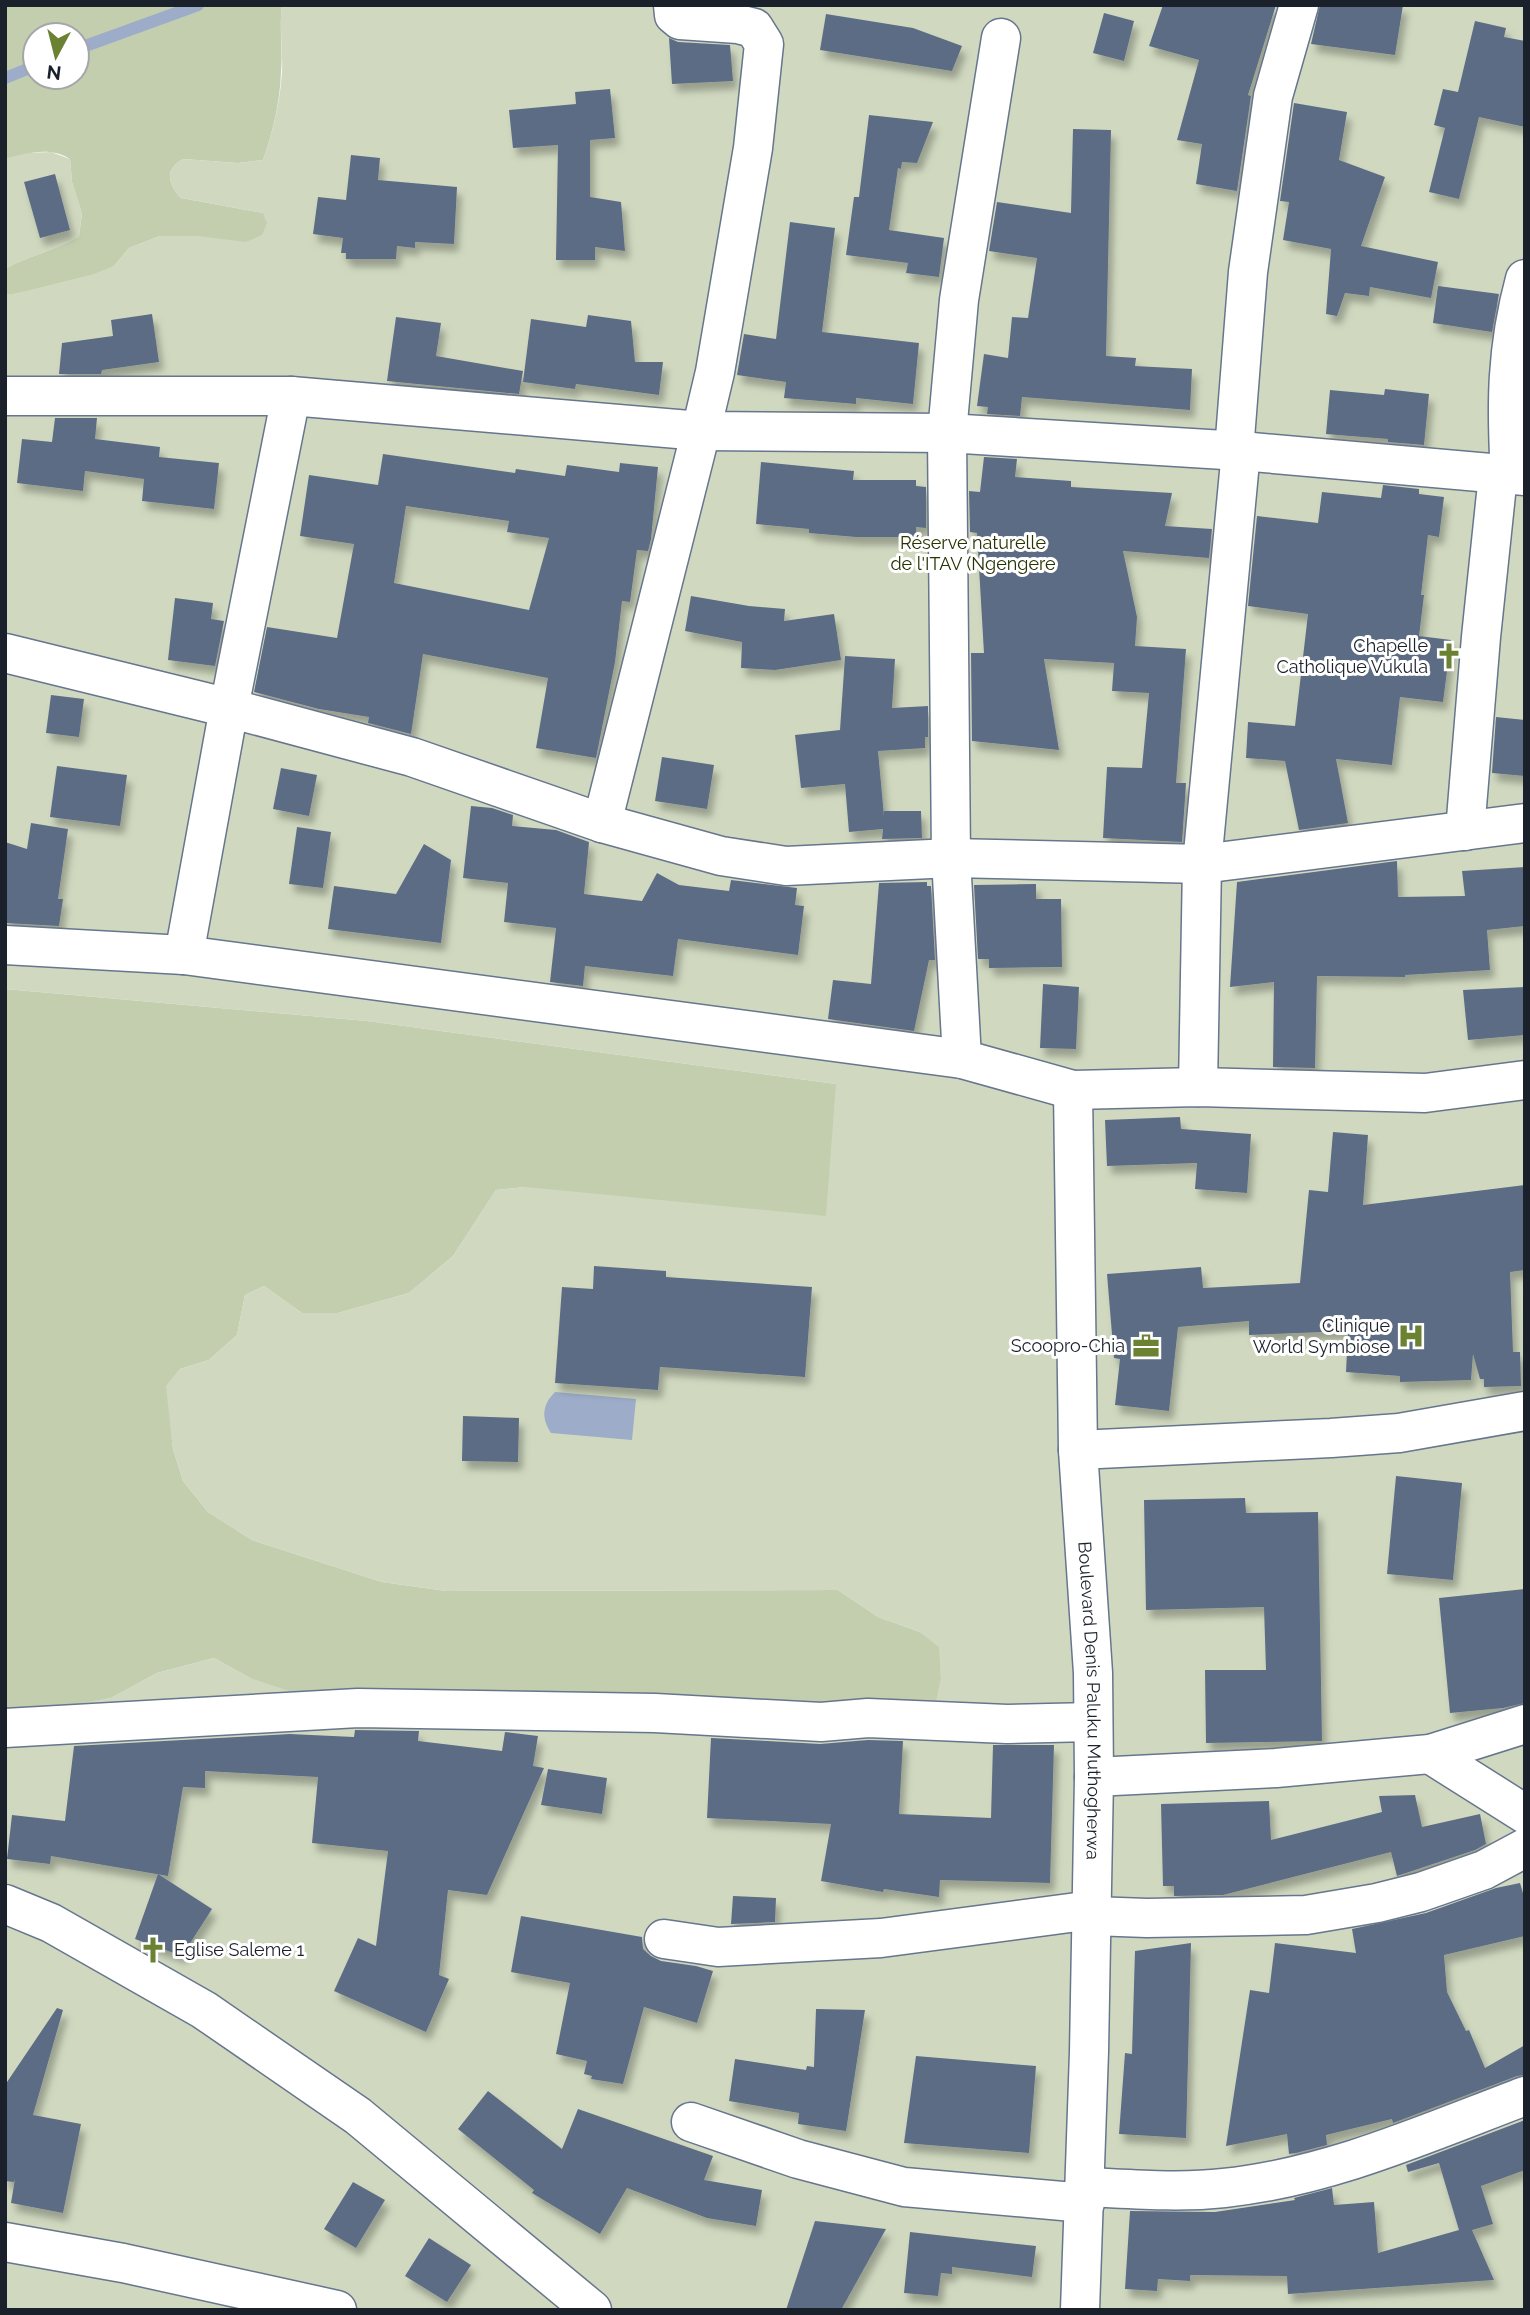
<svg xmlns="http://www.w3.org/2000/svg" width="1530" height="2315" font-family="Raleway,sans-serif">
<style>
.green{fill:#d0d9c0}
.forest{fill:#c3ceaf;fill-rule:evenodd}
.water{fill:#9dacc8}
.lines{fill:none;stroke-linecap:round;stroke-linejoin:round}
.stream{stroke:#9dacc8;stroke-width:12}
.building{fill:#5d6c85;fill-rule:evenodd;filter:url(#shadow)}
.minor-casing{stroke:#67758d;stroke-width:41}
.minor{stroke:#fff;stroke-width:38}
.labels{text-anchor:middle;stroke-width:6;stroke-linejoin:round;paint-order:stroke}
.park-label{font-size:18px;fill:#273401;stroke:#fff}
.poi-label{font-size:18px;fill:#1b212b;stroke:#fff;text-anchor:end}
.street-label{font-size:18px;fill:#1b212b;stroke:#fff}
</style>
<defs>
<filter id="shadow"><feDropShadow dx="4.5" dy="8" stdDeviation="3.5" flood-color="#0004"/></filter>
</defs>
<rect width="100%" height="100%" fill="#fbfbfb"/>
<g class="green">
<path d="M282,5H1525V2310H5V1714L111,1698L157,1673L214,1658L250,1678H941L938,1647L920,1632L878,1617L838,1590L446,1591L382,1582L252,1540L208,1512L183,1481L173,1449L165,1386L180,1369L209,1360L237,1335L245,1295L264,1286L302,1313H338L409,1293L453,1256L496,1190L525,1187L836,1084L367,1021L5,989V293L10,295L114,266L129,248L160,236H197L263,213L181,198C168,185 164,169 183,159L238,163L263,160C273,131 280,103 282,72C283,50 279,28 282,5Z"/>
<path d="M51,152L70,159L72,182L82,214L79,236C56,251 29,255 5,269V159L25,153Z"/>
</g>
<g class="forest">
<path d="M5,5H282C279,28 283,50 281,72C280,103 273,131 263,160L238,163L183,159C164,169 168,185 181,198L263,213L267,223L262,235L246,242L197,236H160L129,248L114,266L94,274L10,295L5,293V269C29,255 56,251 79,236L82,214L72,182L70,159C52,146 25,153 5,159ZM35,35H77V77H35Z"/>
<polygon points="5,989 367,1021 836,1084 826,1216 525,1187 496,1190 453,1256 409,1293 338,1313 302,1313 264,1286 245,1295 237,1335 209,1360 180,1369 166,1386 173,1449 183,1481 208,1512 252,1540 382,1582 446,1591 838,1590 878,1617 920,1632 939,1647 941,1678 935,1706 304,1696 250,1678 214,1658 157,1673 111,1698 32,1712 5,1714"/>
</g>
<path class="water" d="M555,1392L636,1399L632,1440L551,1433C541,1418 542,1405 555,1392Z"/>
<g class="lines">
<g class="stream">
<polyline points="77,49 198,5"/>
<polyline points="5,78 35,66"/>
</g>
</g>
<g class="building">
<polygon points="1163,5 1276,5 1248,95 1251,96 1237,191 1196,184 1202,144 1177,140 1199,60 1149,46"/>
<polygon points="1320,5 1403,5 1395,55 1311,44"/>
<polygon points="1104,13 1134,21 1124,61 1093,53"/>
<polygon points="826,14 913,28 962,46 952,71 820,50"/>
<polygon points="1475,21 1506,28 1504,37 1525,41 1525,127 1479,117 1459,199 1429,192 1445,128 1434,125 1443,89 1458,92"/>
<polygon points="669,38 678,42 730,45 733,81 672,84"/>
<polygon points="610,89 615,138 590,140 590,197 621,202 625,251 595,247 595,260 556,260 558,145 513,148 509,110 576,104 575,92"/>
<polygon points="1294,103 1347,112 1339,160 1385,177 1361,246 1438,262 1431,298 1370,287 1369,296 1345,293 1337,316 1326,314 1331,249 1283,240 1289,202 1280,201"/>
<polygon points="869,115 933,122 917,163 902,162 901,169 898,168 889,230 944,238 939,277 906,273 908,263 846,255 854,197 859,197"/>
<polygon points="1073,129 1111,130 1106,356 1136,358 1135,366 1192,369 1190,410 1022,397 1020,416 987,414 988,407 977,406 984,354 1008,358 1012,317 1028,318 1037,258 989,251 997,202 1071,213"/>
<polygon points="351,155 380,158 378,180 457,187 454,244 415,242 415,248 397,246 396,259 346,259 346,253 341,253 343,238 313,234 318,197 346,200"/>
<polygon points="55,174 70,230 40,238 24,182"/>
<polygon points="790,222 835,228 822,332 919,343 913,404 856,398 856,404 784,398 786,382 737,375 744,334 776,339"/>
<polygon points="1438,286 1499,294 1492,332 1433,323"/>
<polygon points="152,314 159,362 102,370 101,374 59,374 62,343 113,336 111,320"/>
<polygon points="588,315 631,321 635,362 663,362 659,395 576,384 575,389 523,382 531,319 586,327"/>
<polygon points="396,317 441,323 436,356 523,371 519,394 387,381"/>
<polygon points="1385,389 1429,394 1424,445 1388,442 1388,439 1326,434 1330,390 1384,395"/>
<polygon points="55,418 97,418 95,439 160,447 159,457 219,463 214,509 142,501 144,479 85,471 83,491 17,483 22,439 52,442"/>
<path d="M383,454L515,473L516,469L565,476L567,465L619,472L620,463L658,467L651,539L648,551L637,550L630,602L622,601L615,662L596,758L536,748L548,678L423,654L411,734L368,723L369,717L319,709L254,692L267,627L337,638L354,544L300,536L309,475L378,485ZM406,506L509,521L507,532L549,538L529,610L394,583Z"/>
<polygon points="984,457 1017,459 1015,477 1071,481 1071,487 1172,493 1165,526 1212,529 1209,558 1123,551 1137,617 1135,646 1186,649 1176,783 1186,783 1182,842 1103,838 1107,767 1142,768 1149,693 1112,691 1114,663 1044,659 1059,750 972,741 971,653 984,653 977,533 970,532 969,491 980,492"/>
<polygon points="761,462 854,471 853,480 916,480 916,486 926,487 926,528 916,527 916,537 856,537 809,533 809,529 756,524"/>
<polygon points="1383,485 1419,489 1419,494 1444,497 1439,537 1428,535 1421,595 1424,595 1419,636 1451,640 1443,702 1400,697 1392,765 1336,759 1348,823 1299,830 1285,761 1246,758 1248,722 1295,726 1308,614 1248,606 1257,516 1318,523 1322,492 1381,498"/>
<polygon points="691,596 749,606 785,609 784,621 834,614 841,660 775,670 741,668 742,642 685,631"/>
<polygon points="175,598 213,603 211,619 224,621 215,666 168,660"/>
<polygon points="845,656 895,659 892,708 928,706 928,737 925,737 925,748 878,751 884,816 884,811 921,811 922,838 882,839 883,829 849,832 845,784 801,788 795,735 840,730"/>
<polygon points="51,695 84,699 79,737 46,733"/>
<polygon points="1496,717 1525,720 1525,776 1492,773"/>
<polygon points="662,757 714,765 707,809 655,801"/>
<polygon points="57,766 127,775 120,826 50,817"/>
<polygon points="281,768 317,775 309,816 273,809"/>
<polygon points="471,806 492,808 513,815 512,826 556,830 589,842 584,894 642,901 657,873 679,885 729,891 731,880 797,888 795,905 804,906 798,955 678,939 673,976 585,966 583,986 550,982 556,928 504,922 508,883 463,878"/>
<polygon points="31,823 68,829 58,899 63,899 59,926 5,923 5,842 27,849"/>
<polygon points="297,827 331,832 323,888 289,884"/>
<polygon points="424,844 451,860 441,943 328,929 334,886 396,894"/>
<polygon points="1397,861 1398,897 1465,896 1462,871 1525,867 1525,926 1487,930 1490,970 1405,975 1405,977 1317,976 1315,1068 1273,1067 1274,982 1230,987 1237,882"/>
<polygon points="927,882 927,886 931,886 935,960 929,960 914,1031 828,1019 833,980 871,984 879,883"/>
<polygon points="1036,884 1036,899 1061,899 1062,967 989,968 989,959 978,959 974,885"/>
<polygon points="1043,984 1079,987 1076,1049 1040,1048"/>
<polygon points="1525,987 1525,1035 1468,1040 1463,990"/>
<polygon points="1180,1117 1181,1129 1251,1134 1247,1193 1195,1189 1197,1163 1107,1166 1105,1120"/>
<polygon points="1333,1132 1368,1135 1363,1205 1525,1185 1525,1270 1510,1272 1513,1352 1520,1352 1521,1386 1484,1387 1484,1379 1480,1379 1473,1354 1471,1380 1400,1382 1400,1376 1346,1372 1348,1331 1249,1335 1249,1321 1178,1327 1169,1411 1115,1405 1120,1359 1114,1358 1107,1274 1201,1267 1203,1288 1300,1283 1309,1190 1328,1192"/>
<polygon points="594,1266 666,1271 666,1277 812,1287 805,1377 660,1367 658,1390 555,1383 562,1287 593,1289"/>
<polygon points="463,1416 519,1418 518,1462 462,1461"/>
<polygon points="1396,1476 1462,1483 1453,1580 1387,1574"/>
<polygon points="1245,1498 1246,1513 1318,1512 1322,1741 1206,1743 1205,1670 1266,1670 1264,1607 1146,1610 1144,1500"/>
<polygon points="1525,1589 1525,1703 1503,1708 1450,1713 1439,1598"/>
<polygon points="355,1730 419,1731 418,1741 502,1751 505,1732 538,1736 533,1766 544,1768 487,1895 448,1890 439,1975 449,1979 426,2032 334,1991 358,1938 376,1946 388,1851 312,1843 318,1777 205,1771 205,1788 183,1787 168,1876 51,1856 50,1864 7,1859 12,1815 65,1821 74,1746 290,1734 354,1737"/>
<polygon points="711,1738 820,1744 868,1740 903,1741 899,1814 991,1818 993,1745 1054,1745 1050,1883 940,1880 939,1897 884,1889 883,1892 821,1881 831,1824 707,1818"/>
<polygon points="548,1769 607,1778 602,1814 541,1805"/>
<polygon points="1415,1795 1422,1827 1480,1814 1486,1844 1475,1850 1397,1876 1391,1852 1223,1895 1174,1896 1174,1886 1163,1886 1161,1804 1269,1801 1271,1840 1382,1812 1379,1796"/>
<polygon points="158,1874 212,1909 182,1956 135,1939"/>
<polygon points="1520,1883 1525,1900 1525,1936 1444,1955 1447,1992 1466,2031 1469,2030 1485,2068 1525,2045 1525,2075 1517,2076 1393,2123 1392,2119 1326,2135 1327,2145 1296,2153 1289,2154 1287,2134 1226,2146 1250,1990 1269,1993 1275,1943 1356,1953 1352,1929 1426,1913 1496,1888"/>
<polygon points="733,1896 776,1898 775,1922 731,1924"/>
<polygon points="521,1916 642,1937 643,1949 651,1956 661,1961 696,1966 713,1971 697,2023 644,2007 623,2084 591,2079 592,2076 584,2074 587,2061 556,2054 570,1983 511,1972"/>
<polygon points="1191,1943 1186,2138 1119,2134 1125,2053 1132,2054 1135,1951"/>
<polygon points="57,2008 63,2010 33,2115 81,2124 63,2213 11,2203 15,2179 14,2182 5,2181 5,2085"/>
<polygon points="816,2009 865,2010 846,2131 798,2124 799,2113 729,2101 735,2059 806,2070 807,2066 814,2067"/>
<polygon points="916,2056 1036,2066 1029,2153 904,2143"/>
<polygon points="488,2091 562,2149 578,2109 713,2156 704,2180 762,2190 756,2226 707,2218 627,2188 600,2234 532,2193 534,2190 458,2129"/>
<polygon points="1525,2120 1525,2170 1481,2186 1493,2224 1472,2230 1494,2280 1288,2294 1287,2276 1190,2275 1190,2281 1158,2279 1157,2291 1125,2289 1130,2211 1215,2212 1295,2200 1294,2198 1332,2188 1334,2205 1374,2202 1378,2253 1459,2230 1439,2163 1408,2172 1406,2165"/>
<polygon points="353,2182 385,2200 356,2248 324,2229"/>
<polygon points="815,2221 886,2229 841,2310 786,2310"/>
<polygon points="910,2232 1036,2246 1032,2277 952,2267 952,2274 941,2273 938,2296 904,2293"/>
<polygon points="429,2238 471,2265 447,2302 405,2276"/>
</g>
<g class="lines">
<g class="minor-casing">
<g id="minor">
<polyline points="5,396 291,396 701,431 947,433 1241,451 1525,476"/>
<polyline points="1234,451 1248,272 1273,96 1299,5"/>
<path d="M1510,476C1506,405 1506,349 1525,279"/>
<polyline points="5,653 229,708 412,757 602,823 721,856 786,866 951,858 1202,864 1525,823"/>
<polyline points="602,823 701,431 715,372 753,148 764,44 754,28 738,24 680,20 674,15 673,5"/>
<polyline points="1465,831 1481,637 1498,475"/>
<polyline points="5,945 184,955 962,1059 1073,1090 1198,1087 1425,1093 1525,1080"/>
<polyline points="184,955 229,708 291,396"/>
<polyline points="962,1059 951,858 947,433 959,300 1001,38"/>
<polyline points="1198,1087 1202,864 1241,451"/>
<path id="s1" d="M1073,1090L1078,1450L1093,1673L1094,1777L1089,2052L1080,2310"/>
<polyline points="1078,1450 1331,1438 1399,1433 1525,1411"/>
<polyline points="5,1728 358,1708 655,1713 821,1722 868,1718 1007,1724 1093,1722"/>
<polyline points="1430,1754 1525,1814"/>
<polyline points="1094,1777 1276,1768 1430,1754 1525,1724"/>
<polyline points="5,1904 51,1923 204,2010 358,2116 592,2310"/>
<polyline points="1092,1916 1147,1918 1306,1915 1377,1903 1421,1892 1484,1870 1525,1848"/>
<polyline points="664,1939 718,1947 881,1938 1092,1910"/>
<polyline points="691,2122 798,2159 904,2187 1085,2203"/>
<path d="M1085,2187C1132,2189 1178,2193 1224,2188C1329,2177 1427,2133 1525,2096"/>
<polyline points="5,2242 123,2263 337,2310"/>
</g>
</g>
<use href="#minor" class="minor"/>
</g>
<defs>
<g id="church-bare" transform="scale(2.1)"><path d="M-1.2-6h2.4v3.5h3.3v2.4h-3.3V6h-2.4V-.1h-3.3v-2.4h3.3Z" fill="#6b8233" stroke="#fff" stroke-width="2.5" paint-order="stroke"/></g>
<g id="hospital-bare" transform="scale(2.1)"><path d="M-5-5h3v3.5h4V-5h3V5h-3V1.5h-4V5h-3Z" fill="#6b8233" stroke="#fff" stroke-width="2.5" paint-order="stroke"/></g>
<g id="office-bare" transform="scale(2.1)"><path d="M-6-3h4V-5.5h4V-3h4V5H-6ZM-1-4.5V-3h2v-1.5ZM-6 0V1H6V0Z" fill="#6b8233" stroke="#fff" stroke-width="2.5" paint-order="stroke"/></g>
</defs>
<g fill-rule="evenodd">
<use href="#church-bare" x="1449" y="656"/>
<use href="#hospital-bare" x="1411" y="1336"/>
<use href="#office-bare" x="1146" y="1346"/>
<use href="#church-bare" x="153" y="1950"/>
</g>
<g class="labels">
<g class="park-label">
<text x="973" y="549">Réserve naturelle<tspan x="973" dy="21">de l'ITAV (Ngengere</tspan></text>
</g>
<g class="poi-label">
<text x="1428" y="652">Chapelle<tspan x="1428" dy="21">Catholique Vukula</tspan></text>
<text x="1390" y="1332">Clinique<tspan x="1390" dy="21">World Symbiose</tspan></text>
<text x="1125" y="1352">Scoopro-Chia</text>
<text x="174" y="1956" text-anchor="start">Eglise Saleme 1</text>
</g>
<g class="street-label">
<text dy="6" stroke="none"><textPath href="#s1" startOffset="611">Boulevard Denis Paluku Muthogherwa</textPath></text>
</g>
</g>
<rect width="1530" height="2315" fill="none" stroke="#1b212b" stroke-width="14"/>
<g transform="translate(56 56) rotate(187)"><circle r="33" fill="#ffffff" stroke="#a4a6aa" stroke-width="2"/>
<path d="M0-5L12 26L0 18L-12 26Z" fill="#6b8233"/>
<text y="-10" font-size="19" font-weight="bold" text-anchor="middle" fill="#1b212b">N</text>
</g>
</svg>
